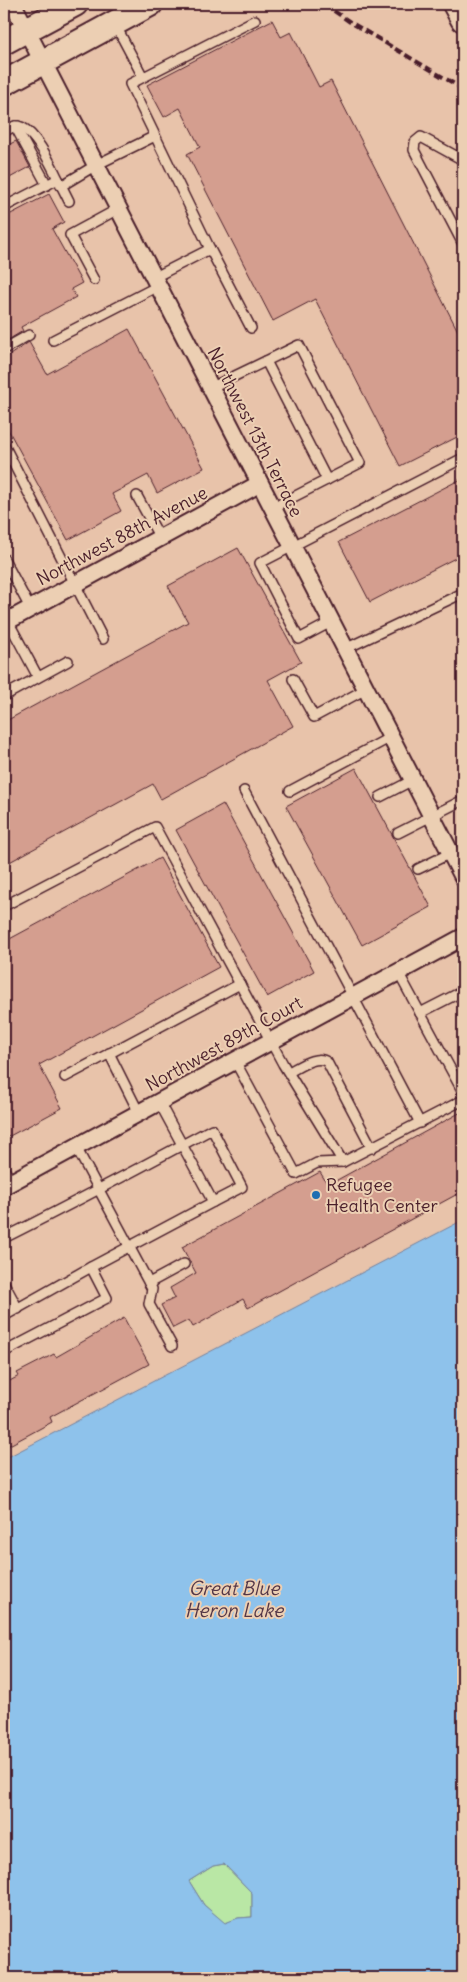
<svg xmlns="http://www.w3.org/2000/svg" width="467" height="1982" font-family="Delius,sans-serif">
<style>
.green{fill:#b9e7a5;stroke:#828368}
.water{fill:#8ec2eb;stroke:#73819e;fill-rule:evenodd}
.building{fill:#d49e8f;stroke:#4a1f2b}
.lines{fill:none;stroke-linecap:round;stroke-linejoin:round}
.service-casing{stroke:#4a1f2b;stroke-width:12}
.minor-casing{stroke:#4a1f2b;stroke-width:20}
.secondary-casing{stroke:#4a1f2b;stroke-width:28}
.service{stroke:#eccfb3;stroke-width:9}
.minor{stroke:#eccfb3;stroke-width:16}
.secondary{stroke:#eccfb3;stroke-width:24}
.rail{stroke:#4a1f2b;stroke-width:4;stroke-dasharray:8 4;stroke-linecap:butt}
.poi-dot{fill:#1f6fb2;stroke:#eccfb3;stroke-width:2}
.labels{text-anchor:middle;stroke-width:4;stroke-linejoin:round;paint-order:stroke}
.street-label{font-size:18px;fill:#4a1f2b;stroke:#eccfb3}
.poi-label{font-size:18px;fill:#4a1f2b;stroke:#eccfb3;text-anchor:start}
.water-label{font-size:19px;font-style:italic;fill:#543748;stroke:#eccfb3}
</style>
<rect width="100%" height="100%" fill="#e8c3aa"/>
<filter id="ink" filterUnits="userSpaceOnUse"><feTurbulence type="fractalNoise" baseFrequency=".02" numOctaves="2"/><feDisplacementMap in="SourceGraphic" scale="10" xChannelSelector="R" yChannelSelector="G"/><feConvolveMatrix kernelMatrix="1 2 1 2 8 2 1 2 1" color-interpolation-filters="sRGB"/></filter>
<g filter="url(#ink)">
<polygon class="green" points="224,1864 252,1893 252,1917 238,1918 225,1924 204,1905 189,1881 213,1866"/>
<path class="water" d="M463,1220V1978H4V1459ZM224,1864L252,1893V1917L238,1918L225,1923L204,1905L189,1881L213,1866Z"/>
<g class="building">
<polygon points="272,20 281,37 291,32 319,87 331,81 463,341 463,434 400,466 315,299 273,321 187,154 200,147 180,108 164,117 147,85"/>
<polygon points="16,141 30,167 4,181 4,147"/>
<polygon points="49,194 64,222 52,229 82,283 71,289 76,297 21,327 23,331 8,340 4,331 4,223 9,221 7,216"/>
<polygon points="129,329 204,468 157,493 148,475 112,494 121,511 68,540 4,422 4,359 29,342 47,374"/>
<polygon points="463,478 463,554 370,602 339,542"/>
<polygon points="238,548 301,662 268,680 293,726 161,799 153,784 4,865 4,722 188,622 168,586"/>
<polygon points="356,768 431,907 362,945 286,806"/>
<polygon points="223,804 314,971 267,997 176,830"/>
<polygon points="160,858 219,967 39,1065 62,1108 4,1139 4,942"/>
<polygon points="463,1111 463,1191 248,1308 243,1299 193,1327 189,1320 173,1328 161,1305 175,1298 170,1288 196,1273 182,1247 320,1172 328,1185"/>
<polygon points="124,1318 149,1364 50,1417 52,1422 4,1448 4,1384 19,1376 17,1373 54,1354 56,1357"/>
</g>
<g class="lines">
<g class="service-casing">
<g id="service">
<polyline points="115,24 143,77"/>
<polyline points="15,126 47,185"/>
<path d="M4,132C8,130 13,125 18,126C34,129 52,166 58,179"/>
<polyline points="463,160 421,137 415,142 414,150 463,244"/>
<polyline points="61,186 96,165 155,136"/>
<polyline points="4,207 58,179 69,201"/>
<polyline points="210,249 130,84 255,20"/>
<polyline points="153,278 210,249 251,328"/>
<polyline points="94,280 70,235 118,209"/>
<polyline points="53,340 158,286"/>
<polyline points="4,349 29,335"/>
<polyline points="266,361 327,480"/>
<polyline points="210,388 299,345 360,463 272,508"/>
<polyline points="4,445 103,639"/>
<polyline points="137,496 160,538"/>
<polyline points="4,559 30,608"/>
<polyline points="8,621 38,677"/>
<polyline points="331,622 299,639 260,563 463,458"/>
<polyline points="345,649 463,593"/>
<polyline points="293,679 314,717 366,689"/>
<polyline points="4,696 68,661"/>
<polyline points="244,791 420,1123"/>
<polyline points="290,791 391,737"/>
<polyline points="380,797 413,780"/>
<polyline points="398,833 463,800"/>
<polyline points="418,869 451,853"/>
<polyline points="4,906 155,827 283,1064 343,1162 463,1100"/>
<polyline points="398,972 463,1092"/>
<polyline points="420,1013 463,991"/>
<polyline points="109,1053 139,1113"/>
<polyline points="235,1061 296,1174 317,1163 343,1162"/>
<path d="M289,1072C299,1067 317,1054 327,1062L372,1148"/>
<polyline points="65,1077 240,984"/>
<polyline points="76,1147 152,1289 149,1304 172,1346"/>
<polyline points="4,1169 11,1182"/>
<path d="M4,1238C74,1203 143,1166 212,1129L242,1187L213,1202L159,1102"/>
<polyline points="4,1283 18,1309"/>
<polyline points="149,1283 184,1264"/>
<polyline points="4,1316 91,1267 213,1202"/>
<polyline points="4,1352 107,1298 91,1267"/>
</g>
</g>
<g class="minor-casing">
<g id="minor">
<polyline points="13,4 463,877"/>
<polyline points="4,623 259,484"/>
<polyline points="4,1186 463,937"/>
</g>
</g>
<g class="secondary-casing">
<g id="secondary">
<polyline points="455,4 463,19"/>
<polyline points="4,42 75,4"/>
<polyline points="4,83 150,4"/>
</g>
</g>
<use href="#service" class="service"/>
<use href="#minor" class="minor"/>
<use href="#secondary" class="secondary"/>
<polyline class="rail" points="324,4 350,22 463,89"/>
</g>
</g>
<circle class="poi-dot" cx="316" cy="1195" r="5"/>
<g class="labels">
<g class="street-label">
<text transform="translate(255 432) rotate(63)" y="6">Northwest 13th Terrace</text>
<text transform="translate(122 536) rotate(-28)" y="6">Northwest 88th Avenue</text>
<text transform="translate(224 1044) rotate(-29)" y="6">Northwest 89th Court</text>
</g>
<g class="poi-label">
<text x="326" y="1191">Refugee<tspan x="326" dy="21">Health Center</tspan></text>
</g>
<g class="water-label">
<text x="234" y="1595">Great Blue<tspan x="234" dy="22">Heron Lake</tspan></text>
</g>
</g>
<rect width="467" height="1982" fill="none" stroke="#eccfb3" stroke-width="20"/>
<rect x="10" y="10" width="447" height="1962" fill="none" stroke="#4a1f2b" stroke-width="2" filter="url(#ink)"/>
</svg>
